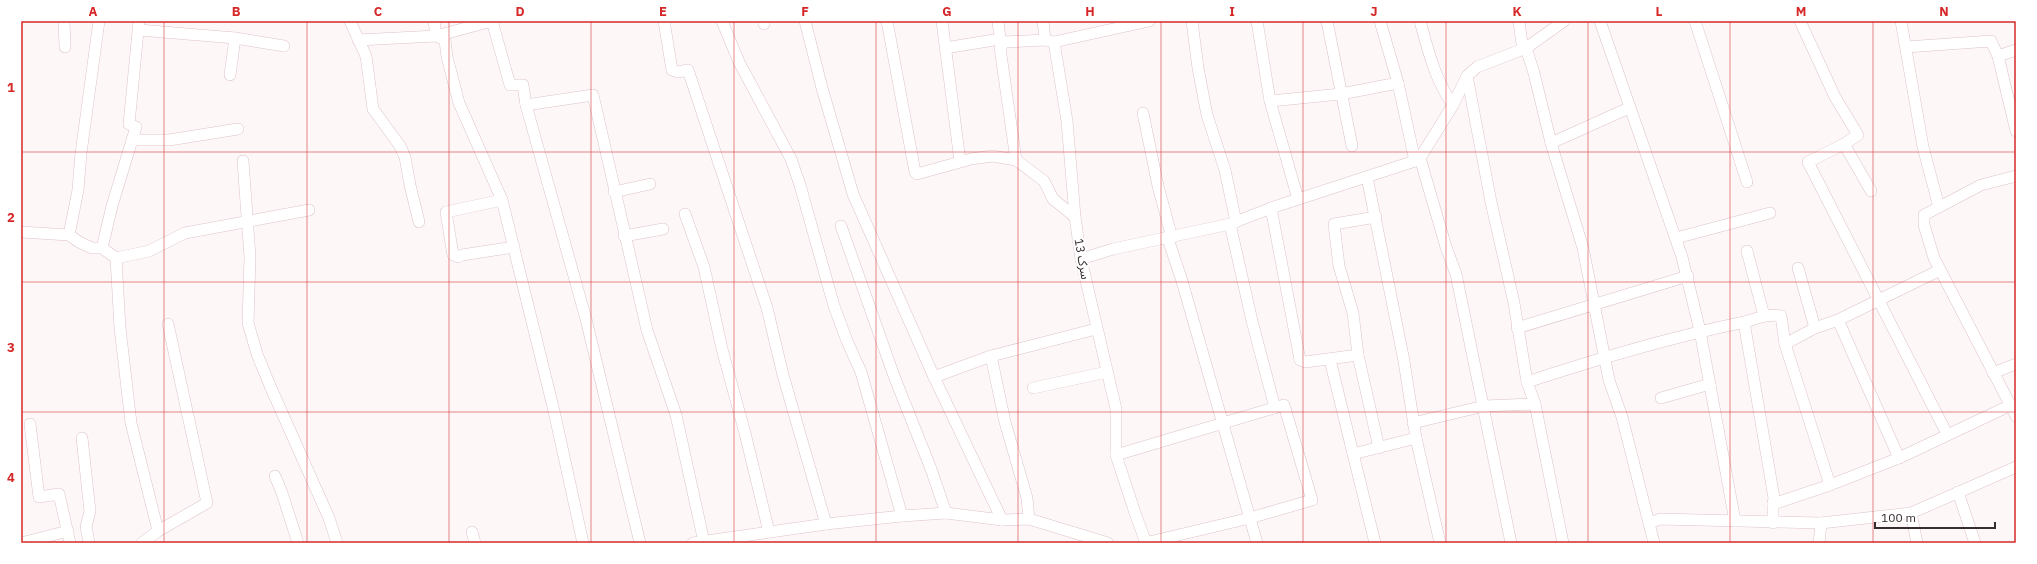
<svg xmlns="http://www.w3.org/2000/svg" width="2037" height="564" font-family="'IBM Plex Sans','Noto Sans Arabic',sans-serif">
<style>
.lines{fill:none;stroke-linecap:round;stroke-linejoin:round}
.minor-casing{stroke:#dec3c8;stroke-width:12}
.minor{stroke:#fff;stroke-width:11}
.grid{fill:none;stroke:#d62828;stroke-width:1;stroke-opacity:0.55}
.labels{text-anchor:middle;stroke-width:4;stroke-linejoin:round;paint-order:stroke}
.street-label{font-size:12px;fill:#372c2e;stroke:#fff}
.neatline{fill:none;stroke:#d62828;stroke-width:1.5}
.grid-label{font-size:13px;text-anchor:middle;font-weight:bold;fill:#d62828}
</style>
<rect width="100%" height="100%" fill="#fdf7f8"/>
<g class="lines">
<g class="minor-casing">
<g id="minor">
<polyline points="64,21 65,47"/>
<polyline points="350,21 366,56 373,109 400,146 405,157 410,185 419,222"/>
<polyline points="434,21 436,36 492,21"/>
<polyline points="494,21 492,21 510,85 523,85 526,105 586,319 640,543"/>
<polyline points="664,21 672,70 678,72 688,70 767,308 783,375 826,524"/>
<polyline points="722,21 739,62 791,159 800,185 834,306 847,341 861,372 902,516"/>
<polyline points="764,21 764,24"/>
<polyline points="805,21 822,88 853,194 934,377 1002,520"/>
<polyline points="887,21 915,172 917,174 971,159 992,156 1016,160 1044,181 1053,199 1075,217"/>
<polyline points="942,21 960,161"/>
<polyline points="998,21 1000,39 1004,42 1045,40 1054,42 1067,121 1075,217 1081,259 1116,409 1116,455 1135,513 1146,543"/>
<polyline points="1043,21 1045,40"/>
<polyline points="1192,21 1198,68 1207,115 1225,170 1236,222"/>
<polyline points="1257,21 1270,101 1298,199"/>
<polyline points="1327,21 1352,146"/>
<polyline points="1380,21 1398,83 1415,161"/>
<path d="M1420,21C1428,50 1435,80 1453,105"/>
<polyline points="1519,21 1522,44 1526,48 1534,73 1551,143 1583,248 1609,380 1622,417 1654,543"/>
<polyline points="1600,21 1682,257 1700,331 1735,521"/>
<polyline points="1695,21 1747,182"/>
<polyline points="1800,21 1835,97 1858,135 1844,144 1808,162 1947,434"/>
<polyline points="1901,21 1923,147 1939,207"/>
<polyline points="139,30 235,38 284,46"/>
<polyline points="358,40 436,36 445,40 447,57 459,103 502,200 554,411 583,543"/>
<polyline points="1004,42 1000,48 1016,160"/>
<polyline points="1054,42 1149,21"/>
<polyline points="1906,47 1991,41 1998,56 2016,131"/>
<polyline points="945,48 1000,39"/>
<polyline points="1998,56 2016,50"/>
<polyline points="230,75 235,38"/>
<polyline points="1467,76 1491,202 1514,303 1527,382 1535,404 1563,543"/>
<polyline points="1270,101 1341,94 1398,83"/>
<polyline points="526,105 593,95 647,330 676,415 704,542"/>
<polyline points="1143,113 1158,186 1172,238"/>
<polyline points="132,140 169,140 238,129"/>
<polyline points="1551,143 1629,108"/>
<polyline points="1844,144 1871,191"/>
<polyline points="1420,158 1446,247 1456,274 1511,543"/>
<polyline points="243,161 250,257 248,323 257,354 271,388 329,518 337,543"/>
<polyline points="2016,176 1981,185 1924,215 1924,225 1934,258 2016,416"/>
<polyline points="1367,177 1404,361 1416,438 1440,543"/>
<polyline points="614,192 650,184"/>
<polyline points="502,200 446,212 453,255 458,257 462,255 514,247"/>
<polyline points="1271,208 1300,360 1305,362 1358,355"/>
<polyline points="685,214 704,267 722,349 745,433 769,532"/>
<polyline points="1376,217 1334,224 1339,266 1353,313 1358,355 1379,448"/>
<polyline points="1230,224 1252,321 1275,408"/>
<polyline points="841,226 894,376 931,469 946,513"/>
<polyline points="21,232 69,235 79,242 92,248 102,248 116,258"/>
<polyline points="69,235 78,190 81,153 99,21"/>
<polyline points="624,236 663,229"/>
<polyline points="1676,238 1770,213"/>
<polyline points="1168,239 1182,281 1257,543"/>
<polyline points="102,248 112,206 136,127 129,124 139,21"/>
<polyline points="1747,251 1764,316"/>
<polyline points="1081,259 1113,249 1230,224 1271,208 1415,161 1420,158 1453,105 1467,76 1477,67 1526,48 1564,21"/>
<polyline points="1798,268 1815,328"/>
<polyline points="1838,320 1899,458"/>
<polyline points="1744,322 1774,498 1773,504"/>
<polyline points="1517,328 1688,276"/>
<polyline points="1785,344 1815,328 1838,320 1940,270"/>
<polyline points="991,356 1005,422 1027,498 1029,519"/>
<polyline points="1330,360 1375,543"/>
<polyline points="1993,373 2016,364"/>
<polyline points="934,377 991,356 1096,329"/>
<path d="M1527,382C1597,359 1667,338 1740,323C1754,320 1767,313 1781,316L1785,344L1830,485"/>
<polyline points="1033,388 1107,372"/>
<polyline points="1661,398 1710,384"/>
<polyline points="1413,423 1484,406 1535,404"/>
<polyline points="30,424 39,497 59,494 70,543"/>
<polyline points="82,438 90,511 86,527 89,543"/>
<polyline points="1353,454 1416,438"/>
<polyline points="1116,455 1284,405 1312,500 1250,518 1145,543"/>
<polyline points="275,476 282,493 298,543"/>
<polyline points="1958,492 1975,543"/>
<polyline points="1911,513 1917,543"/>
<polyline points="1650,523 1660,519 1821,523 1911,513 2016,467"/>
<polyline points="1773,523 1773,504 1830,485 1899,458 2011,405"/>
<polyline points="158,531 131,423 120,328 116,258 149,251 185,233 309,210"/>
<polyline points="472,532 475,543"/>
<polyline points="21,543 68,531"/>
<polyline points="142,543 158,531 207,503 168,324"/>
<polyline points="693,543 826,524 902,516 946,513 1002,520 1029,519 1108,543"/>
<polyline points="1819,543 1821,523"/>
</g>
</g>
<use href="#minor" class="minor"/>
</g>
<path class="grid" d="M164,21V543M307,21V543M449,21V543M591,21V543M734,21V543M876,21V543M1018,21V543M1161,21V543M1303,21V543M1446,21V543M1588,21V543M1730,21V543M1873,21V543M21,152H2016M21,282H2016M21,412H2016"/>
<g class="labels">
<g class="street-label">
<text transform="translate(1082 259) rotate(80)" y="4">سرک 13</text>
</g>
</g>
<rect width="2037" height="564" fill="none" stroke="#ffffff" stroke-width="44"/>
<path d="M1875 522v6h120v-6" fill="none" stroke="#372c2e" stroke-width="2"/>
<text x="1881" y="522" font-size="12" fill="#372c2e" stroke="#ffffff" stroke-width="3" paint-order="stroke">100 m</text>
<rect x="22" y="22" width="1993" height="520" class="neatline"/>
<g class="grid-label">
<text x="93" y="16">A</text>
<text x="236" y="16">B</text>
<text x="378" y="16">C</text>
<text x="520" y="16">D</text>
<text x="663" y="16">E</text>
<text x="805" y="16">F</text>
<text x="947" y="16">G</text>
<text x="1090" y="16">H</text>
<text x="1232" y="16">I</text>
<text x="1374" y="16">J</text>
<text x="1517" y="16">K</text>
<text x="1659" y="16">L</text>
<text x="1801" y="16">M</text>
<text x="1944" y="16">N</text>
<text x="11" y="92">1</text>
<text x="11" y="222">2</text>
<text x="11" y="352">3</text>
<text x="11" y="482">4</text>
</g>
</svg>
